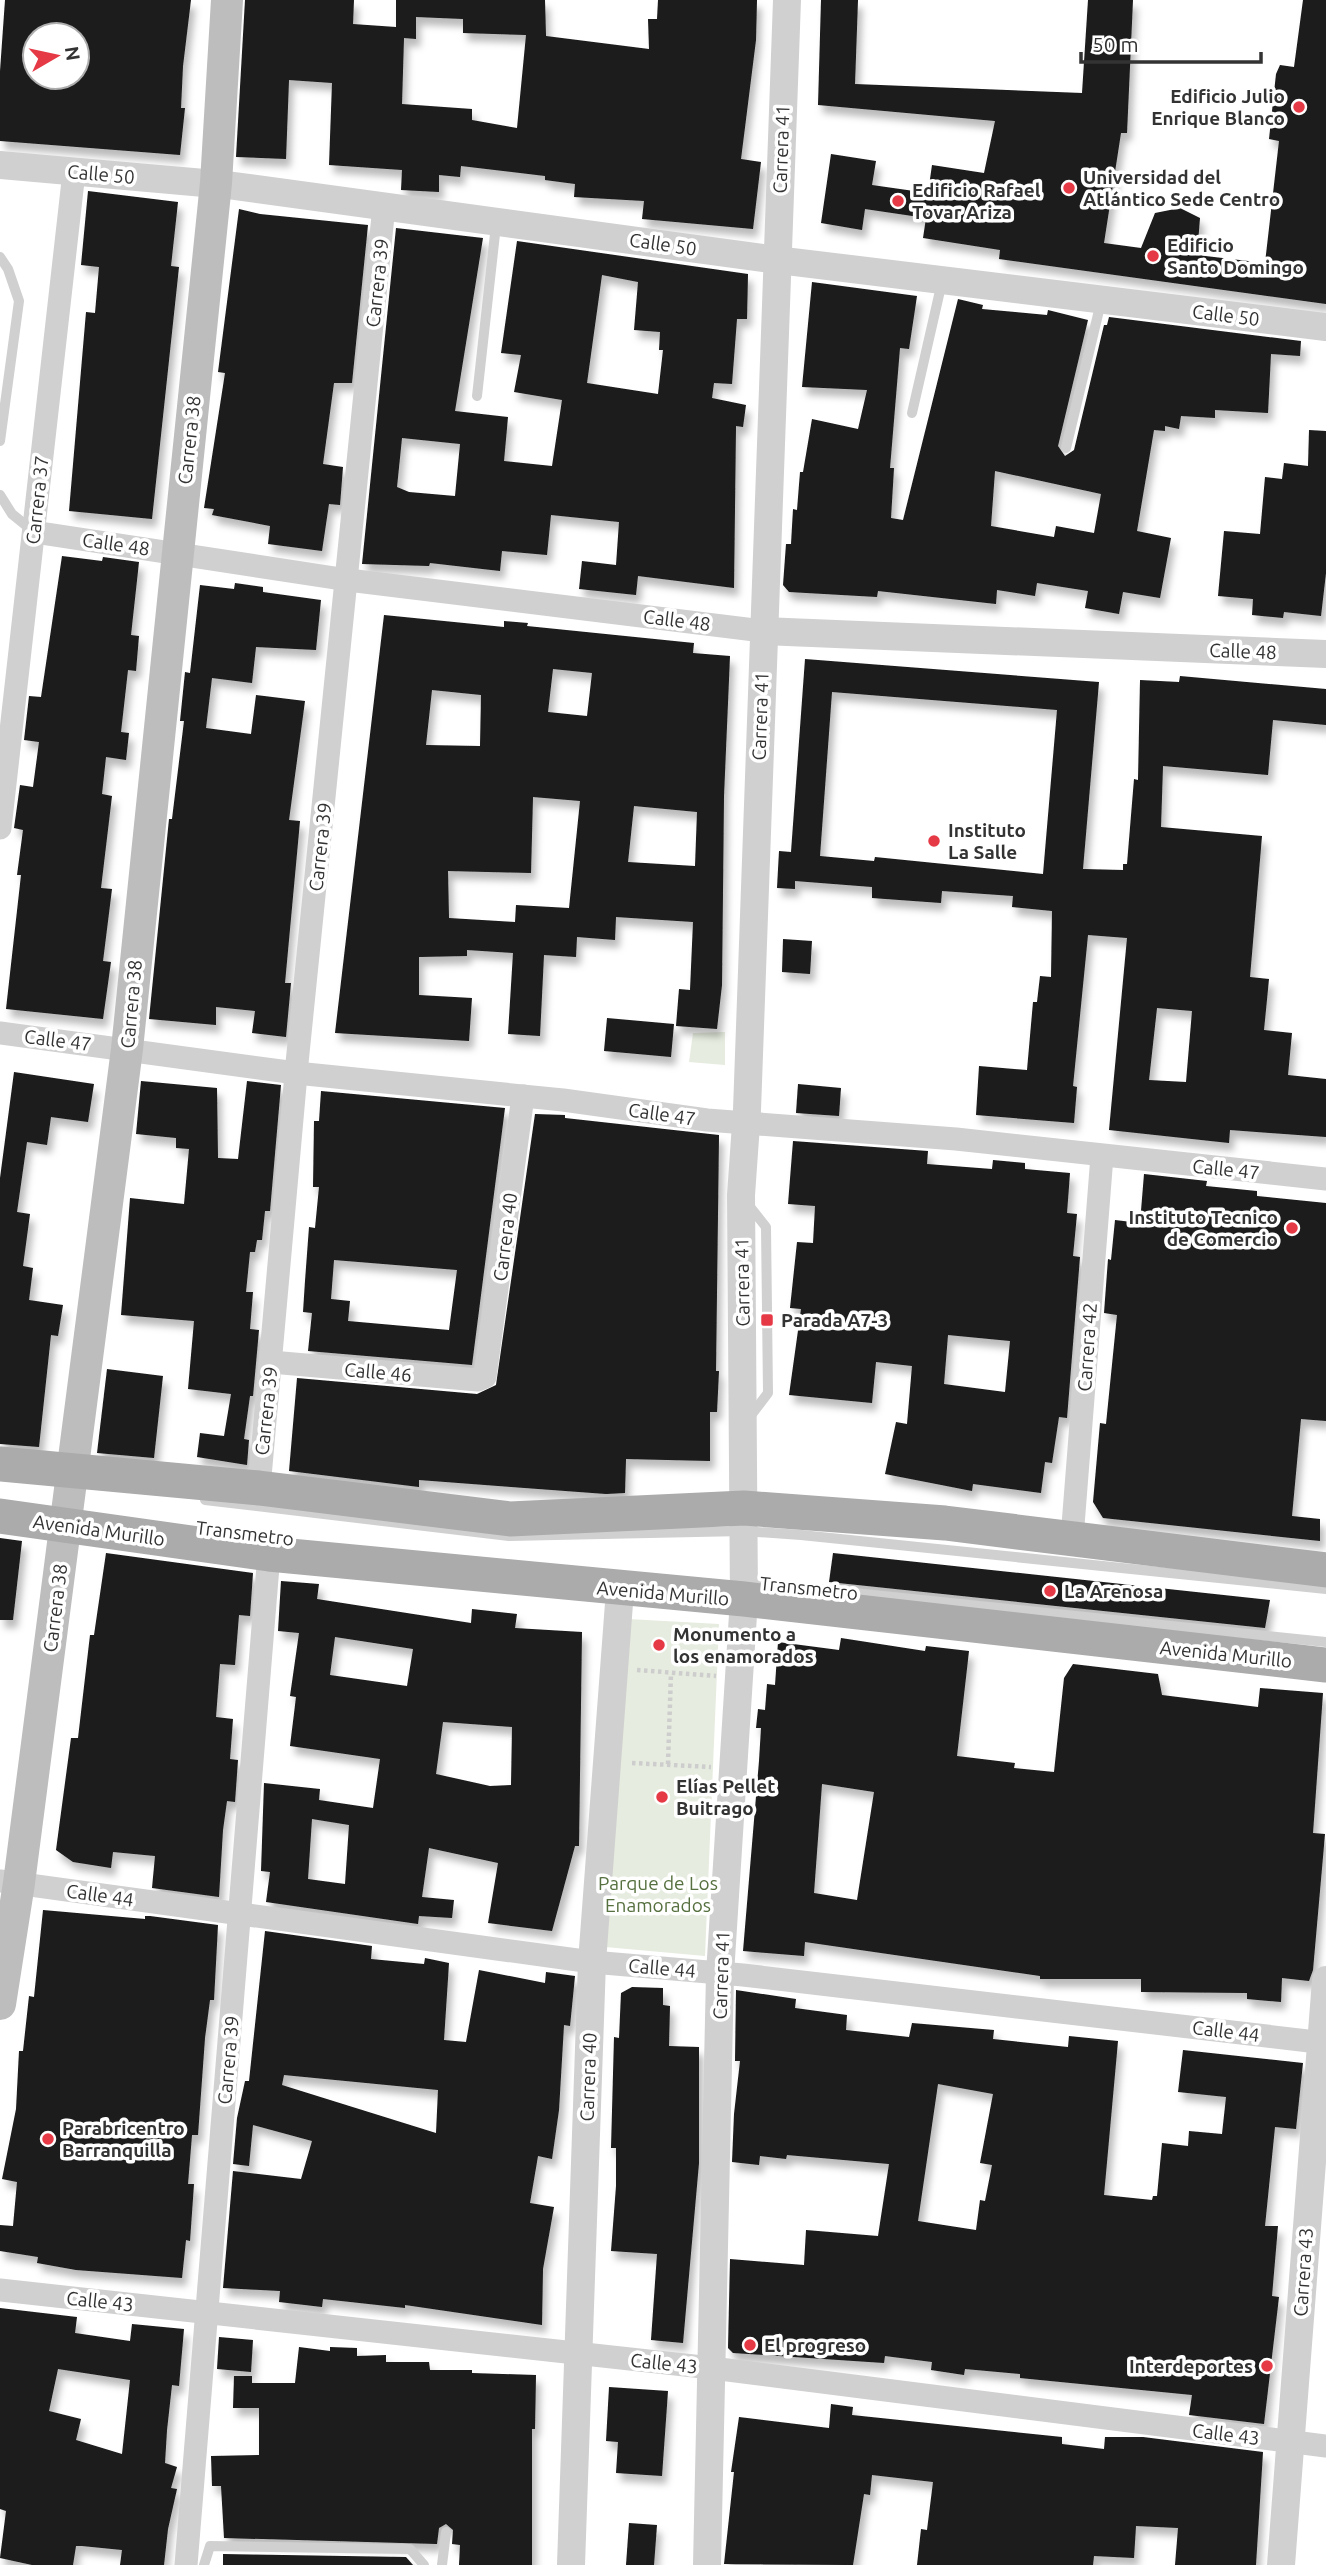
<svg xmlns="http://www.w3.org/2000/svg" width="1326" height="2565" font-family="Ubuntu,sans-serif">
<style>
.green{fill:#e6ecdf}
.building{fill:#1a1a1a;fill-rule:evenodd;filter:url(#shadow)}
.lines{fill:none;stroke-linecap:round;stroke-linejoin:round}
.path{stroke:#cdcdcd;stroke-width:4.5;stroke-dasharray:3.5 3.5;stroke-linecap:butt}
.service{stroke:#d0d0d0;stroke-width:10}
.minor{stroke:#d0d0d0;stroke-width:23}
.tertiary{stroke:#d0d0d0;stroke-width:28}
.secondary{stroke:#bdbdbd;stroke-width:32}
.primary{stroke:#ababab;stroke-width:35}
.poi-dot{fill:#e63946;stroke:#fff;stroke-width:2.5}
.labels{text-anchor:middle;stroke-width:7;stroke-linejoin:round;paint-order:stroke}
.poi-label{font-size:19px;font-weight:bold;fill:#333;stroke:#fff;text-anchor:start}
.street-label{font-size:19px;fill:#333;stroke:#fff}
.park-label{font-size:19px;fill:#56703f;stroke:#fff}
</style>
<defs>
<filter id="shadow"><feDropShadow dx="4.5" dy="8" stdDeviation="3.5" flood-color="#0004"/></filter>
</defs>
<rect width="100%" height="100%" fill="#fff"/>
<g class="green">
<polygon points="725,1032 725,1065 689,1062 693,1033"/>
<polygon points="628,1619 719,1624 705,1956 605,1947"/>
</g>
<g class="building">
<path d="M5,0H191L183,66L181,108H185L180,155L0,141V71ZM35,35H77V77H35Z"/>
<path d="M245,0H354L353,24L396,27V0H545L546,36L649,49L648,19H657L658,0H757L756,40L741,159L761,162L753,229L642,219L644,201L574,197L575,184L545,180V176L461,166L460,177L439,175V192L401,190L402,170L329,165L332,83L289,80L286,159L236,157ZM416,17L463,19V33L526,35L517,128L472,120V109L402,104L404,38L416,39Z"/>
<polygon points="821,0 858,0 855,84 1082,93 1088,0 1133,0 1127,133 1121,133 1104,243 1141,248 1155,213 1180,208 1200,218 1197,255 1265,263 1279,141 1269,139 1276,74 1280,65 1294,67 1303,0 1326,0 1326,304 999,259 1000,250 923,238 926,218 865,209 862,230 821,223 831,154 876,161 872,185 928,193 932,165 984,173 995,121 818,105"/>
<polygon points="88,191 178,202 171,266 179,267 152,519 69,511 86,312 95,313 99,267 81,265"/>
<polygon points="239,209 260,214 368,225 352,383 334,383 323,464 343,467 340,505 329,504 322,551 268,544 270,526 212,515 214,509 204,508 225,373 218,372"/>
<path d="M396,228L483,238L455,411L508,417L504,461L552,466L562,400L514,392L521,355L501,353L517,241L748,274L747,319H737L732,384L714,383L712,398L746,405L743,427L736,426L734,588L638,576L636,595L579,589L582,561L616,565L619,522L551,515L547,555L502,551L500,571L430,563L429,566L362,564ZM602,275L638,282L634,330L660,332L659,350H663L658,394L587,383ZM402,438L460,444L455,496L409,492L397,487Z"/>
<path d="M812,282L917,296L909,349L900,348L890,468H894L891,518L903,520L958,299L983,305L982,309L1047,315L1048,310L1088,320L1058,446L1065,456L1074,450L1104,325H1107L1109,317L1301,341L1300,356L1271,354L1268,413L1215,410V418L1181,416L1179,429L1165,426V431L1154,430L1137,531L1171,538L1160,598L1123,592L1119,614L1085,608L1088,591L1037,583L1035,596L997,590L996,604L878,591L877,597L789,592L783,585L786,544H791L793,509L797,510L800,472H803L812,419L858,429L867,390L802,387ZM995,471L1101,494L1094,533L1056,526L1054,537L991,526Z"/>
<polygon points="1309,430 1326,431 1326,573 1321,616 1284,612 1283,618 1252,615 1253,599 1218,596 1224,531 1260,534 1265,477 1282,479 1284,463 1308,466"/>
<polygon points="62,556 102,561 103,557 139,562 131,635 139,636 136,671 128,670 121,732 129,733 126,760 106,757 102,794 112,796 101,888 112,889 103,961 111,962 103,1019 6,1009 21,875 17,875 23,830 14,828 20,785 33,787 39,742 24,740 29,696 41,697"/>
<polygon points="235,583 263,587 263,592 321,600 316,650 256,647 252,683 212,678 206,728 251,734 256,695 305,701 289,820 300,821 285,983 291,983 286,1037 252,1033 255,1011 216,1007 216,1025 149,1019 169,819 172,819 184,721 180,721 185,672 190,673 200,585 234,589"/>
<path d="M384,615L504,627V621L528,623L527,626L694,643L693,653L730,656L724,796L722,985L717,1029L676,1026L679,989L690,990L693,922L616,917L615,940L577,937L576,957L544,955L540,1036L508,1034L513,953L467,950V956L419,957V995L472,998L469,1041L335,1033ZM553,669L592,673L587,716L548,712ZM432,690L481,695L480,746L426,745ZM533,797L580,801L569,908L516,905L515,922L449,918L448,871L531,873ZM634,806L697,812L695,866L628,862Z"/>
<path d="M805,659L1099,682L1083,869L1123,870V864H1127L1134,779L1138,780L1140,680L1179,682L1180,676L1326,689V725L1273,720L1268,775L1163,766L1161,827L1262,836L1250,977L1269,979L1264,1030L1292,1033L1288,1075L1326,1079V1137L1230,1130L1229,1143L1109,1130L1127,938L1088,935L1073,1086L1077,1087L1074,1123L976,1115L979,1066L1027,1070L1033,1002H1037L1040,976L1051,977L1052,911L1012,907L1013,896L942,891L941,903L872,898V887L795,881V889L777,888L779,851L791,852ZM832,692L1057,710L1043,874L875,857L874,861L820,856ZM1157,1008L1192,1011L1186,1082L1149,1080Z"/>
<polygon points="783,939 812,941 810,974 782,972"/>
<polygon points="607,1018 674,1024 671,1057 604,1051"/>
<polygon points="14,1072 94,1084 88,1122 51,1117 47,1145 27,1142 17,1212 30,1214 23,1266 33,1268 29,1300 63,1305 58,1336 51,1335 39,1447 0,1444 0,1178"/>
<polygon points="141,1081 217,1088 218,1158 238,1159 247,1081 281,1085 270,1211 265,1211 262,1240 257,1240 255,1252 250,1252 246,1292 253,1292 250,1329 259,1330 253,1396 250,1396 244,1439 249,1440 247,1465 197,1457 200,1433 224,1436 231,1394 188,1389 194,1321 121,1315 130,1198 184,1204 189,1149 176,1148 176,1138 136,1134"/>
<polygon points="798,1084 841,1088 839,1116 796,1113"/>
<path d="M321,1091L505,1108L472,1365L308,1351L312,1313L303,1312L305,1281L309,1227L315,1228L319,1187H313L314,1121H319ZM334,1260L457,1270L449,1330L348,1321L350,1301L331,1299Z"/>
<polygon points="535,1114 565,1115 565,1118 719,1135 716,1371 719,1371 717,1412 710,1412 710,1461 626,1459 625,1493 606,1494 419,1480 419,1487 289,1471 297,1378 477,1394 496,1385"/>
<path d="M793,1141L928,1151L927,1164L992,1169L993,1160L1025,1163V1169L1070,1173L1067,1213L1077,1214L1073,1256L1080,1257L1067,1418L1059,1417L1052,1463L1045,1462L1041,1493L973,1484L972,1491L885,1474L896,1422L907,1424L912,1366L876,1362L872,1403L789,1395L801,1309L790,1308L797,1242L813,1243L815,1206L788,1204ZM948,1335L1010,1341L1005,1392L944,1384Z"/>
<polygon points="1144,1174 1207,1181 1206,1186 1257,1191 1257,1196 1326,1203 1326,1421 1301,1419 1292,1516 1320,1519 1320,1541 1103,1518 1093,1502 1100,1423 1106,1424 1117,1315 1104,1313 1108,1259 1111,1260 1115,1220 1140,1223"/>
<polygon points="107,1369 163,1376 154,1458 97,1453"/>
<polygon points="0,1538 22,1541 13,1620 0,1620"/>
<polygon points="106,1553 253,1573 250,1616 239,1615 235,1665 220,1664 216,1717 233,1719 230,1759 238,1760 235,1802 227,1801 223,1830 219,1897 152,1888 155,1856 113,1852 111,1868 73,1862 56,1850 71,1738 78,1738 90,1635 94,1635"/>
<polygon points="833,1553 1270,1600 1265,1628 829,1582"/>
<path d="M281,1581L319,1584L317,1599L471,1623L472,1609L517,1614L515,1628L582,1632L579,1846H575L552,1931L488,1923L498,1863L429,1848L422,1897L454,1900L452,1918L419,1916L418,1924L266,1902L270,1872L261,1871L264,1783L320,1789L319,1800L373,1808L380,1759L290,1746L296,1697L290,1696L299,1633L278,1631ZM335,1637L413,1649L407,1686L330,1675ZM443,1722L512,1727L511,1785L490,1786L436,1774ZM312,1819L349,1825L345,1884L308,1879Z"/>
<path d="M841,1638L925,1651L926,1646L969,1651L957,1756L1015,1763L1014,1768L1054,1772L1064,1678L1073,1664L1158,1674L1162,1695L1258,1707L1260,1688L1323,1693L1313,1833L1325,1834L1313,1970L1309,1981L1282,1978L1281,2002L1247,1999V1993L1141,1992V1979H1040V1976L805,1942L804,1956L743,1951L759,1761L761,1728H756L758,1709L765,1710L767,1684L775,1685L778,1642L839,1650ZM822,1784L874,1792L857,1900L814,1893Z"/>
<polygon points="43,1910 145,1919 145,1916 150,1916 218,1925 214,2000 210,2000 205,2038 198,2135 192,2135 188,2184 194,2184 190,2241 186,2240 182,2278 76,2270 37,2263 38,2257 0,2251 0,2225 13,2226 17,2182 2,2179 16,2109 19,2051 23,2051 29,1996 34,1997"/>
<path d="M265,1931L372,1946L371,1959L424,1964L425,1958L449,1963L444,2040L466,2042L479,1970L545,1983L546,1972L575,1976L570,2026L564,2025L559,2110L552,2159L538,2156L530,2203L554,2207L543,2269L542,2325L405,2305V2308L323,2299L322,2307L279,2302L280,2291L223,2288L233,2171L301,2179L312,2141L253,2125L249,2166L233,2164L237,2118L245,2081H249ZM284,2075L438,2090L436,2133L282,2085Z"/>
<polygon points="632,1987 663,1988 663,2005 670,2006 669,2046 699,2047 699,2163 683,2343 651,2340 657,2254 611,2251 616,2186 616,2148 611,2148 614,2037 619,2038 621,1993"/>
<path d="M736,1990L796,1999L795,2008L847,2015L846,2030L909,2037L912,2023L994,2030L993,2039L1068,2047L1069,2036L1118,2041L1104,2195L1152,2200L1153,2196H1157L1162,2143L1188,2146L1189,2131L1222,2134L1226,2097L1178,2092L1183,2050L1303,2063L1296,2129L1275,2127L1265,2226H1278L1272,2296L1279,2297L1264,2424L1189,2415L1192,2395L1020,2378V2374L965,2369L964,2375L931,2370L932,2362L885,2356L884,2363L733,2353L728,2348L730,2259L804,2265L806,2230L878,2236L889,2164L787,2155L786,2159L760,2156L759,2165L732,2162L734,2114L740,2061H735ZM938,2084L993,2094L980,2163L992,2165L985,2201L980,2200L976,2230L918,2221Z"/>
<path d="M0,2308L77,2317L75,2333L130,2341L132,2324L184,2329L179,2386L172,2385L167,2430L165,2463L177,2467L171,2488L177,2489L168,2529L164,2565H120L122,2550L82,2546H76L73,2565H32L0,2558L6,2511L0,2509ZM58,2369L130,2380L122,2454L76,2440L81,2419L49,2411Z"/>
<polygon points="219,2337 253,2340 251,2372 217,2369"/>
<polygon points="299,2347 330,2351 330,2347 357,2348 357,2356 386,2355 386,2362 429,2362 430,2370 472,2370 472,2373 536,2375 535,2429 532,2429 532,2565 459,2565 460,2545 452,2544 453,2530 446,2524 439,2528 437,2544 224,2538 221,2486 212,2486 211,2456 259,2455 259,2408 233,2408 234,2376 252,2376 252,2383 295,2383"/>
<polygon points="609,2387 668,2391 662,2476 616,2473 618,2442 606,2441"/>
<polygon points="831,2404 853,2407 852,2415 1062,2437 1062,2444 1104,2449 1105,2437 1143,2437 1263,2452 1256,2565 1175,2565 1178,2528 1136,2526 1134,2558 1094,2556 1093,2565 917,2565 921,2529 927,2530 933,2482 872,2475 870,2495 864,2494 853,2565 724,2564 734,2472 731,2472 739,2417 829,2428"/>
<polygon points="629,2523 657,2525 654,2565 626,2565"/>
<polygon points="223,2554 406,2557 413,2565 223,2565"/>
</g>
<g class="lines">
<g class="path">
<polyline points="637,1670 716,1676"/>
<polyline points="632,1763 711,1767"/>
<polyline points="668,1764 671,1673"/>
</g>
<g class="service">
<polyline points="0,257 8,269 19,301 0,441"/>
<polyline points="477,396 496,225"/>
<polyline points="912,413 942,282"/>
<polyline points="1066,448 1101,302"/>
<polyline points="0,495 12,514 33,531"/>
<polyline points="747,1203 766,1227 768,1393 749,1418"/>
<polyline points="205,1500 509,1536 743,1531 801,1535 1326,1589"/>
<polyline points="747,1582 1326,1642"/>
<polyline points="204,2565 210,2546 410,2549 424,2565"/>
<polyline points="442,2565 446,2532"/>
</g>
<g class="minor">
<polyline points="34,532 348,580 763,631"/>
<polyline points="0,828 74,172"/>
<polyline points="0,1033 296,1073 563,1100 707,1120 956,1139 1326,1179"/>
<polyline points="271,1362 478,1380 485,1377 523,1096"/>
<polyline points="259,1488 297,1063 384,206"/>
<polyline points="1072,1538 1102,1156"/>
<polyline points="0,1881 592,1962 743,1975 1326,2043"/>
<polyline points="0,2290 712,2368 1326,2446"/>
<polyline points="186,2565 269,1554"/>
</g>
<g class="tertiary">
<polyline points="0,165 227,185 777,260 1326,327"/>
<polyline points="763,631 1326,654"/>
<polyline points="571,2565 592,1962 620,1590"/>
<polyline points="707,2565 720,1974 744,1599 741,1195 747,1110 787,0"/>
<polyline points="1281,2565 1326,1980"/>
</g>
<polyline class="secondary" points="0,2004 19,1883 127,1049 216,183 227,0"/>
<g class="primary">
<polyline points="0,1464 259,1488 510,1519 744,1508 945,1523 1326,1570"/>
<polyline points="0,1516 269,1554 744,1599 1326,1665"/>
</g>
</g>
<g class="poi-dot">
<circle cx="1299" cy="107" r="7"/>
<circle cx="1069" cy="188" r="7"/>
<circle cx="898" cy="201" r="7"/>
<circle cx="1153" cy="256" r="7"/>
<circle cx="934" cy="841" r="7"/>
<circle cx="1292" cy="1228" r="7"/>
<rect x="760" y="1313" width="14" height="14" rx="3.5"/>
<circle cx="1050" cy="1591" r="7"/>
<circle cx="659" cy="1645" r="7"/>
<circle cx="662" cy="1797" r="7"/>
<circle cx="48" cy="2139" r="7"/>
<circle cx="750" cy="2345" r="7"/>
<circle cx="1267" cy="2366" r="7"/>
</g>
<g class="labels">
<g class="poi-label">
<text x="1285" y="103" text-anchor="end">Edificio Julio<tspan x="1285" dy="22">Enrique Blanco</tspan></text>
<text x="1083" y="184">Universidad del<tspan x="1083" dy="22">Atlántico Sede Centro</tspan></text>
<text x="912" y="197">Edificio Rafael<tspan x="912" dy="22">Tovar Ariza</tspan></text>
<text x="1167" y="252">Edificio<tspan x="1167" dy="22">Santo Domingo</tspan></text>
<text x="948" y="837">Instituto<tspan x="948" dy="22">La Salle</tspan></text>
<text x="1278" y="1224" text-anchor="end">Instituto Tecnico<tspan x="1278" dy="22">de Comercio</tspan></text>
<text x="781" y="1327">Parada A7-3</text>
<text x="1064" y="1598">La Arenosa</text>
<text x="673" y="1641">Monumento a<tspan x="673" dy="22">los enamorados</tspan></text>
<text x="676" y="1793">Elías Pellet<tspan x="676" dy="22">Buitrago</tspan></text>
<text x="62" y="2135">Parabricentro<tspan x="62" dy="22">Barranquilla</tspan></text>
<text x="764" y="2352">El progreso</text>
<text x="1253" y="2373" text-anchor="end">Interdeportes</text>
</g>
<g class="street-label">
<text transform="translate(781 149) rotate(-88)" y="7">Carrera 41</text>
<text transform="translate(101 174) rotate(5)" y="7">Calle 50</text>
<text transform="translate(663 244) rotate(8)" y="7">Calle 50</text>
<text transform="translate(377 283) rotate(-84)" y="7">Carrera 39</text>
<text transform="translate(1226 315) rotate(7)" y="7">Calle 50</text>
<text transform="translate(189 440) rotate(-84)" y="7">Carrera 38</text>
<text transform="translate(37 500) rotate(-84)" y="7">Carrera 37</text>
<text transform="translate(116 544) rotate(8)" y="7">Calle 48</text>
<text transform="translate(677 620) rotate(7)" y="7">Calle 48</text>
<text transform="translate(1243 651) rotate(2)" y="7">Calle 48</text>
<text transform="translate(760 716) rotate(-88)" y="7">Carrera 41</text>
<text transform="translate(320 847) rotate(-84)" y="7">Carrera 39</text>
<text transform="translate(131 1004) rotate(-85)" y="7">Carrera 38</text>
<text transform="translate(58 1040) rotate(7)" y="7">Calle 47</text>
<text transform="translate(662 1114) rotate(8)" y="7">Calle 47</text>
<text transform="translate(1226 1169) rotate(6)" y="7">Calle 47</text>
<text transform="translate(505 1237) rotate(-83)" y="7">Carrera 40</text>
<text transform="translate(742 1282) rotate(-91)" y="7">Carrera 41</text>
<text transform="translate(1087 1347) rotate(-86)" y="7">Carrera 42</text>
<text transform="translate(378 1372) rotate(5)" y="7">Calle 46</text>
<text transform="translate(266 1411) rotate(-84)" y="7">Carrera 39</text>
<text transform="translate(99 1530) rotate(8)" y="7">Avenida Murillo</text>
<text transform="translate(245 1533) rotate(7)" y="7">Transmetro</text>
<text transform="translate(809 1588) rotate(6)" y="7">Transmetro</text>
<text transform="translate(663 1593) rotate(5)" y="7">Avenida Murillo</text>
<text transform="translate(55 1608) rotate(-83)" y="7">Carrera 38</text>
<text transform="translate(1226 1654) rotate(6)" y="7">Avenida Murillo</text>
<text transform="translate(100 1895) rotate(8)" y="7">Calle 44</text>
<text transform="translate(662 1968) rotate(5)" y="7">Calle 44</text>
<text transform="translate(721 1975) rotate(-88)" y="7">Carrera 41</text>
<text transform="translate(1226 2031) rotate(7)" y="7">Calle 44</text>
<text transform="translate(228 2060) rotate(-85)" y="7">Carrera 39</text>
<text transform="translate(588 2077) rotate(-88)" y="7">Carrera 40</text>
<text transform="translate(1303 2272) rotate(-86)" y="7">Carrera 43</text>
<text transform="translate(100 2301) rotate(6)" y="7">Calle 43</text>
<text transform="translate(664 2363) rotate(6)" y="7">Calle 43</text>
<text transform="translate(1226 2434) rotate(7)" y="7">Calle 43</text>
</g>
<g class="park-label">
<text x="658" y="1890">Parque de Los<tspan x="658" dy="22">Enamorados</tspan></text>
</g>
</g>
<g transform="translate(56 56) rotate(81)"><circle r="33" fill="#ffffff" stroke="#adadad" stroke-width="2"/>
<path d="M0-5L12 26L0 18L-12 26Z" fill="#e63946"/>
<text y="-10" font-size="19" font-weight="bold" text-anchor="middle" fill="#333333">N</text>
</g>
<path d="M1081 52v10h180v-10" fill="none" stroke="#333333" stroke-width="3.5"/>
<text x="1092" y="52" font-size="21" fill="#333333" stroke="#ffffff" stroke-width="5" paint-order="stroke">50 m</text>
</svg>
